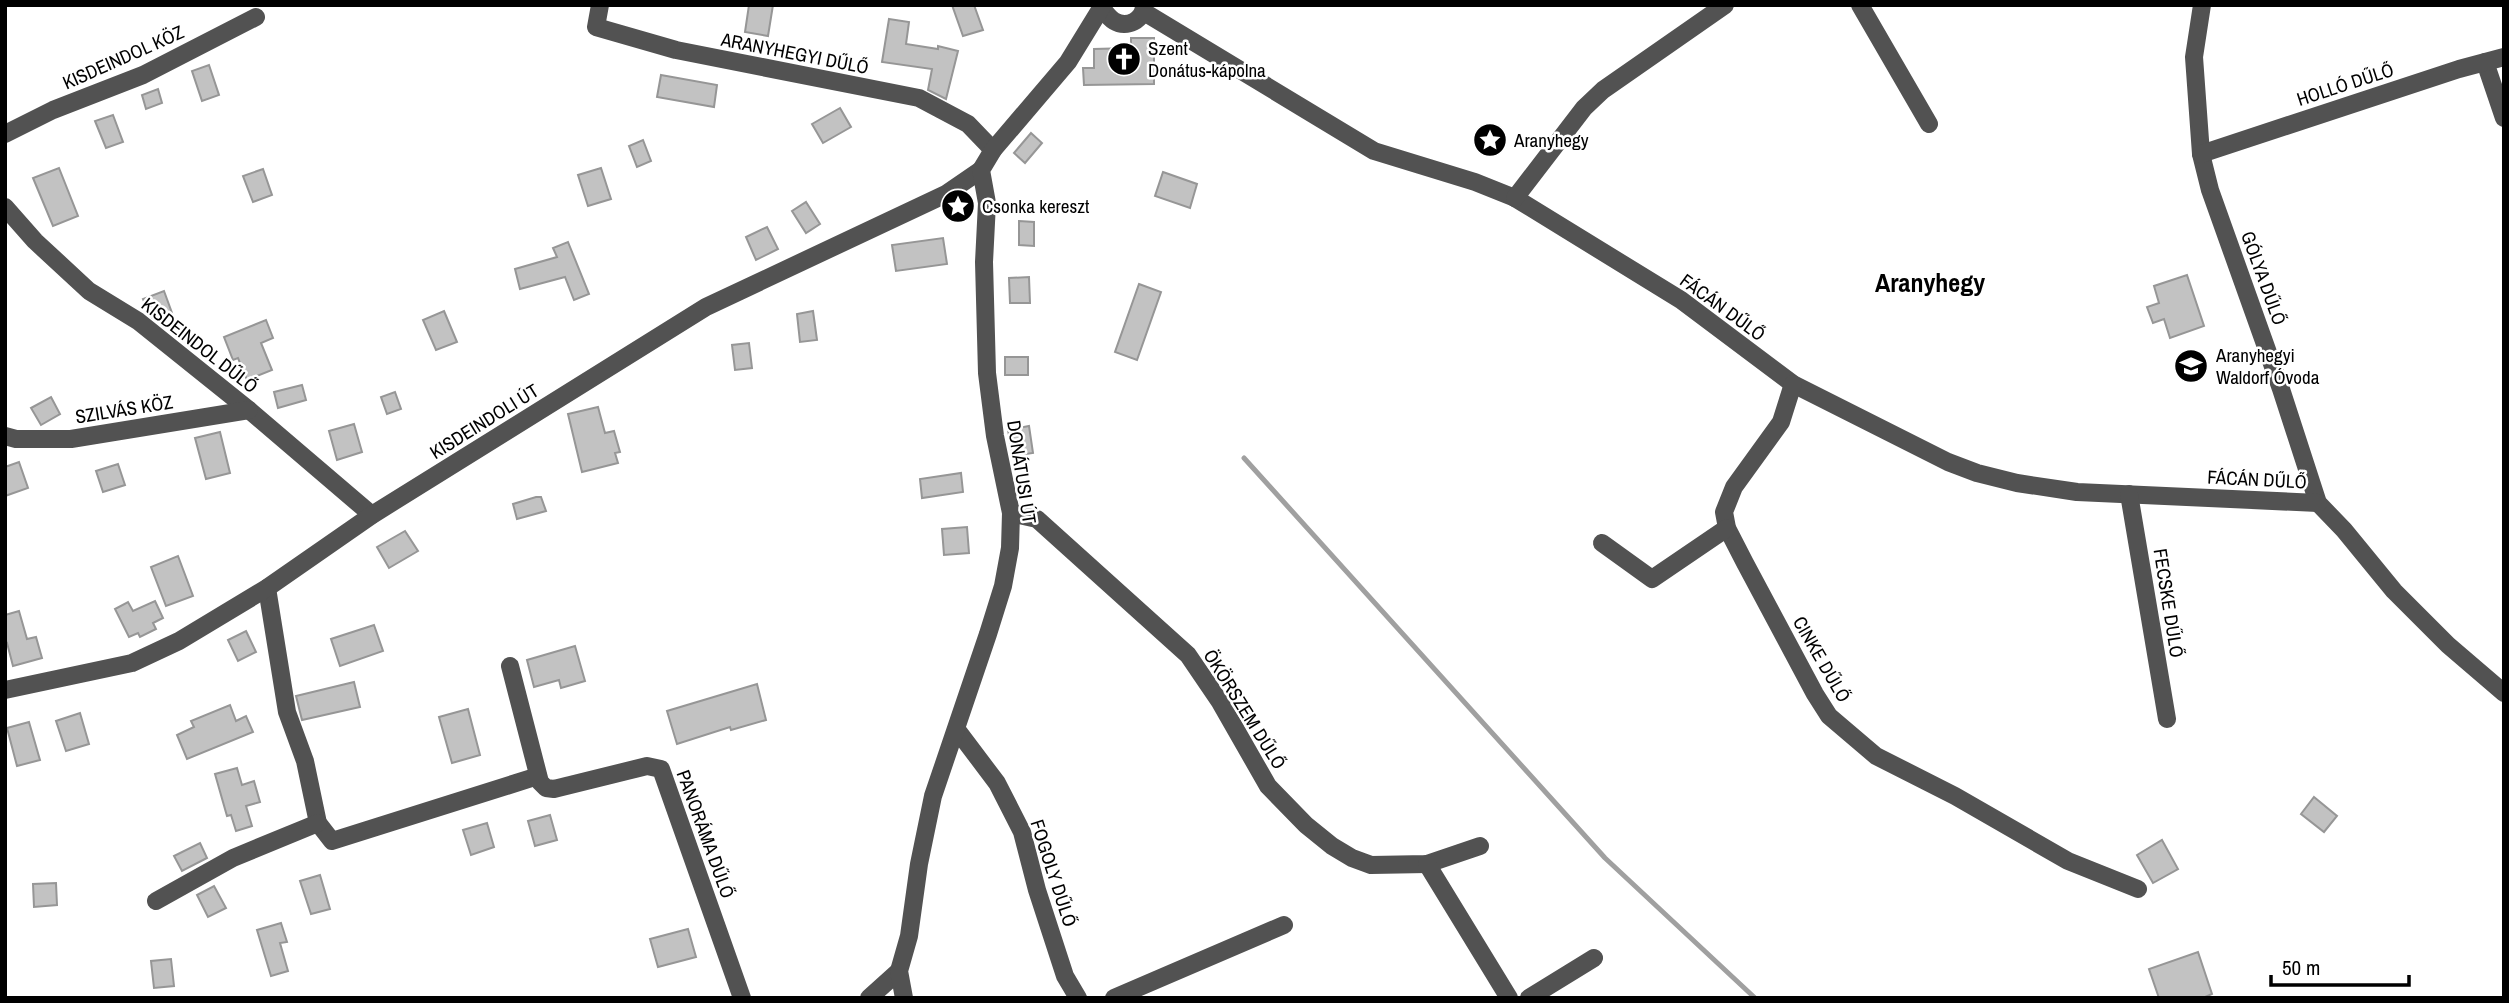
<svg xmlns="http://www.w3.org/2000/svg" width="2509" height="1003" font-family="'Archivo Narrow',sans-serif">
<style>
.lines{fill:none;stroke-linecap:round;stroke-linejoin:round}
.stream{stroke:#a0a0a0;stroke-width:5}
.building{fill:#c2c2c2;stroke:#969696;stroke-width:2}
.minor{stroke:#525252;stroke-width:18}
.labels{text-anchor:middle;stroke-width:5;stroke-linejoin:round;paint-order:stroke}
.poi-label{font-size:19px;fill:#000;stroke:#fff;text-anchor:start}
.street-label{font-size:19px;fill:#000;stroke:#fff}
.district-label{font-size:26px;font-weight:bold;fill:#000;stroke:#fff}
</style>
<rect width="100%" height="100%" fill="#fff"/>
<g class="lines">
<polyline class="stream" points="1244,458 1605,858 1755,998"/>
</g>
<g class="building">
<polygon points="749,5 773,5 768,36 745,32"/>
<polygon points="952,5 974,5 983,30 963,36"/>
<polygon points="889,19 909,22 906,44 938,49 938,46 958,51 946,99 928,90 932,69 882,62"/>
<polygon points="1131,38 1154,38 1154,84 1084,85 1083,68 1094,68 1094,49 1131,48"/>
<polygon points="209,65 219,95 202,101 192,71"/>
<polygon points="661,75 717,85 714,107 657,97"/>
<polygon points="158,89 162,103 146,109 142,95"/>
<polygon points="840,108 851,127 823,143 812,124"/>
<polygon points="113,115 123,142 106,148 95,121"/>
<polygon points="1031,133 1042,143 1025,163 1014,153"/>
<polygon points="643,140 651,161 637,167 629,146"/>
<polygon points="59,168 78,216 53,226 33,178"/>
<polygon points="601,168 611,199 588,206 578,175"/>
<polygon points="263,169 272,195 253,202 243,176"/>
<polygon points="1163,172 1197,184 1190,208 1155,196"/>
<polygon points="806,202 820,224 806,233 792,211"/>
<polygon points="1019,221 1034,222 1034,246 1019,245"/>
<polygon points="767,227 778,249 756,260 746,237"/>
<polygon points="943,238 947,264 896,271 892,245"/>
<polygon points="568,242 589,294 574,300 565,277 520,289 515,269 557,257 553,248"/>
<polygon points="2187,275 2204,326 2170,338 2164,319 2153,323 2147,307 2159,303 2154,286"/>
<polygon points="1029,277 1030,303 1010,303 1009,278"/>
<polygon points="1139,284 1161,292 1137,360 1115,352"/>
<polygon points="164,291 172,313 154,319 150,316 143,299"/>
<polygon points="444,311 457,342 436,350 423,320"/>
<polygon points="813,311 817,340 800,342 797,314"/>
<polygon points="266,320 273,338 261,343 272,370 247,380 238,358 233,360 224,337"/>
<polygon points="749,343 752,368 735,370 732,345"/>
<rect x="1005" y="357" width="23" height="18"/>
<polygon points="302,385 306,400 278,408 274,392"/>
<polygon points="395,392 401,409 387,414 381,397"/>
<polygon points="51,397 60,414 41,425 31,408"/>
<polygon points="598,407 605,433 614,431 620,452 615,453 618,463 582,472 568,414"/>
<polygon points="354,424 362,452 337,460 329,431"/>
<polygon points="1029,426 1033,453 1013,456 1008,430"/>
<polygon points="220,432 230,473 206,479 195,438"/>
<polygon points="19,462 28,488 5,496 5,467"/>
<polygon points="118,464 125,485 103,492 96,471"/>
<polygon points="961,473 963,492 922,498 920,479"/>
<polygon points="536,497 541,497 546,511 517,519 513,504"/>
<polygon points="967,527 969,553 944,555 942,529"/>
<polygon points="405,531 418,551 389,568 377,547"/>
<polygon points="178,556 193,596 166,606 151,567"/>
<polygon points="155,601 163,618 153,623 156,629 140,637 138,633 129,637 115,609 128,602 133,611"/>
<polygon points="19,611 27,639 36,637 42,658 13,666 7,643 5,644 5,615"/>
<polygon points="374,625 383,651 340,666 331,639"/>
<polygon points="246,631 256,652 238,661 228,640"/>
<polygon points="575,646 585,681 561,688 559,680 534,687 527,660"/>
<polygon points="354,682 360,707 302,720 296,696"/>
<polygon points="757,684 766,720 731,730 730,727 677,744 667,711"/>
<polygon points="230,705 236,721 246,716 253,732 187,759 177,735 194,727 191,721"/>
<polygon points="468,709 480,755 452,763 439,717"/>
<polygon points="80,713 89,744 66,751 56,721"/>
<polygon points="29,722 40,760 17,766 7,728"/>
<polygon points="237,768 242,785 254,781 260,802 246,806 252,826 236,831 231,815 227,816 215,774"/>
<polygon points="2314,797 2337,816 2324,832 2301,814"/>
<polygon points="550,815 557,840 535,846 528,821"/>
<polygon points="487,823 494,847 471,855 463,830"/>
<polygon points="2162,840 2178,869 2153,883 2137,855"/>
<polygon points="200,843 207,858 182,871 174,856"/>
<polygon points="320,875 330,909 311,914 300,881"/>
<polygon points="56,883 57,905 34,907 33,884"/>
<polygon points="214,886 226,908 208,917 197,895"/>
<polygon points="281,923 287,942 280,943 288,971 271,976 257,930"/>
<polygon points="688,929 696,957 658,967 650,939"/>
<polygon points="2198,952 2212,994 2203,998 2159,998 2149,969"/>
<polygon points="171,959 174,986 154,988 151,961"/>
</g>
<g class="lines">
<g class="minor">
<polyline points="600,5 596,27 676,50 919,98 968,124 993,150"/>
<polyline points="1860,5 1929,124"/>
<polyline points="2202,5 2194,57 2201,154 2210,190 2281,389 2318,503 2344,530 2394,591 2448,645 2504,693"/>
<path d="M1102,8C1105,12 1109,18 1114,21C1127,29 1144,20 1144,5"/>
<polyline points="1144,12 1374,151 1475,182 1515,198 1681,300 1793,384 1948,462 1977,473 2017,483 2077,492 2318,503"/>
<polyline points="2485,62 2504,118"/>
<polyline points="5,134 53,110 143,75 256,17"/>
<polyline points="2201,154 2459,69 2504,57"/>
<polyline points="1515,198 1584,108 1603,90 1725,5"/>
<polyline points="5,207 35,241 89,291 138,321 249,410 372,515"/>
<polyline points="1793,384 1781,422 1734,487 1724,512 1727,528 1745,563 1815,694 1829,716 1876,756 1955,796 2068,861 2138,889"/>
<polyline points="5,436 16,439 71,439 249,410"/>
<polyline points="2129,494 2167,719"/>
<polyline points="1011,513 1037,519 1188,655 1220,702 1268,786 1306,825 1332,846 1352,858 1371,865 1427,864 1480,846"/>
<polyline points="1602,543 1652,579 1727,528"/>
<polyline points="267,588 287,712 305,761 318,823 332,841 538,776"/>
<polyline points="510,666 540,782 546,788 554,789 647,766 661,769 742,998"/>
<polyline points="5,690 132,663 179,641 267,588 372,515 706,307 946,194 981,170"/>
<polyline points="957,730 997,783 1022,832 1037,890 1065,976 1078,998"/>
<polyline points="1427,864 1509,998"/>
<polyline points="156,901 233,858 318,823"/>
<polyline points="869,998 899,971"/>
<polyline points="904,998 899,971 909,936 919,864 933,796 988,634 1003,586 1010,548 1011,513 995,436 987,373 984,262 987,203 981,170 993,150 1068,62 1103,5"/>
<polyline points="1114,998 1284,925"/>
<polyline points="1529,998 1594,958"/>
</g>
</g>
<defs>
<g id="church-disc" transform="scale(1.75)"><circle r="9.5" fill="#000" stroke="#fff"/><path d="M-1.2-6h2.4v3.5h3.3v2.4h-3.3V6h-2.4V-.1h-3.3v-2.4h3.3Z" fill="#fff"/></g>
<g id="sight-disc" transform="scale(1.75)"><circle r="9.5" fill="#000" stroke="#fff"/><path d="M0-6L1.8-2.2L6-1.7L2.9 1.2L3.7 5.4L0 3.3L-3.7 5.4L-2.9 1.2L-6-1.7L-1.8-2.2Z" fill="#fff"/></g>
<g id="school-disc" transform="scale(1.75)"><circle r="9.5" fill="#000" stroke="#fff"/><path d="M0-5L7-2L0 1L-7-2ZM-4 1L0 2.5L4 1V4Q0 6-4 4Z" fill="#fff"/></g>
</defs>
<g fill-rule="evenodd">
<use href="#church-disc" x="1124" y="59"/>
<use href="#sight-disc" x="1490" y="140"/>
<use href="#sight-disc" x="958" y="206"/>
<use href="#school-disc" x="2191" y="366"/>
</g>
<g class="labels">
<g class="poi-label">
<text x="1148" y="55">Szent<tspan x="1148" dy="22">Donátus-kápolna</tspan></text>
<text x="1514" y="147">Aranyhegy</text>
<text x="982" y="213">Csonka kereszt</text>
<text x="2216" y="362">Aranyhegyi<tspan x="2216" dy="22">Waldorf Óvoda</tspan></text>
</g>
<g class="street-label">
<text transform="translate(795 53) rotate(11)" y="7">ARANYHEGYI DŰLŐ</text>
<text transform="translate(123 57) rotate(-24)" y="7">KISDEINDOL KÖZ</text>
<text transform="translate(2345 84) rotate(-18)" y="7">HOLLÓ DŰLŐ</text>
<text transform="translate(2264 278) rotate(70)" y="7">GÓLYA DŰLŐ</text>
<text transform="translate(1723 307) rotate(36)" y="7">FÁCÁN DŰLŐ</text>
<text transform="translate(200 345) rotate(38)" y="7">KISDEINDOL DŰLŐ</text>
<text transform="translate(124 409) rotate(-9)" y="7">SZILVÁS KÖZ</text>
<text transform="translate(484 421) rotate(-32)" y="7">KISDEINDOLI ÚT</text>
<text transform="translate(1022 472) rotate(81)" y="7">DONÁTUSI ÚT</text>
<text transform="translate(2257 479) rotate(3)" y="7">FÁCÁN DŰLŐ</text>
<text transform="translate(2169 603) rotate(81)" y="7">FECSKE DŰLŐ</text>
<text transform="translate(1822 659) rotate(60)" y="7">CINKE DŰLŐ</text>
<text transform="translate(1245 709) rotate(58)" y="7">ÖKÖRSZEM DŰLŐ</text>
<text transform="translate(706 834) rotate(70)" y="7">PANORÁMA DŰLŐ</text>
<text transform="translate(1054 873) rotate(72)" y="7">FOGOLY DŰLŐ</text>
</g>
<g class="district-label">
<text x="1930" y="292">Aranyhegy</text>
</g>
</g>
<rect width="2509" height="1003" fill="none" stroke="#000000" stroke-width="14"/>
<path d="M2271 975v10h138v-10" fill="none" stroke="#000000" stroke-width="3.5"/>
<text x="2282" y="975" font-size="21" fill="#000000" stroke="#ffffff" stroke-width="5" paint-order="stroke">50 m</text>
</svg>
